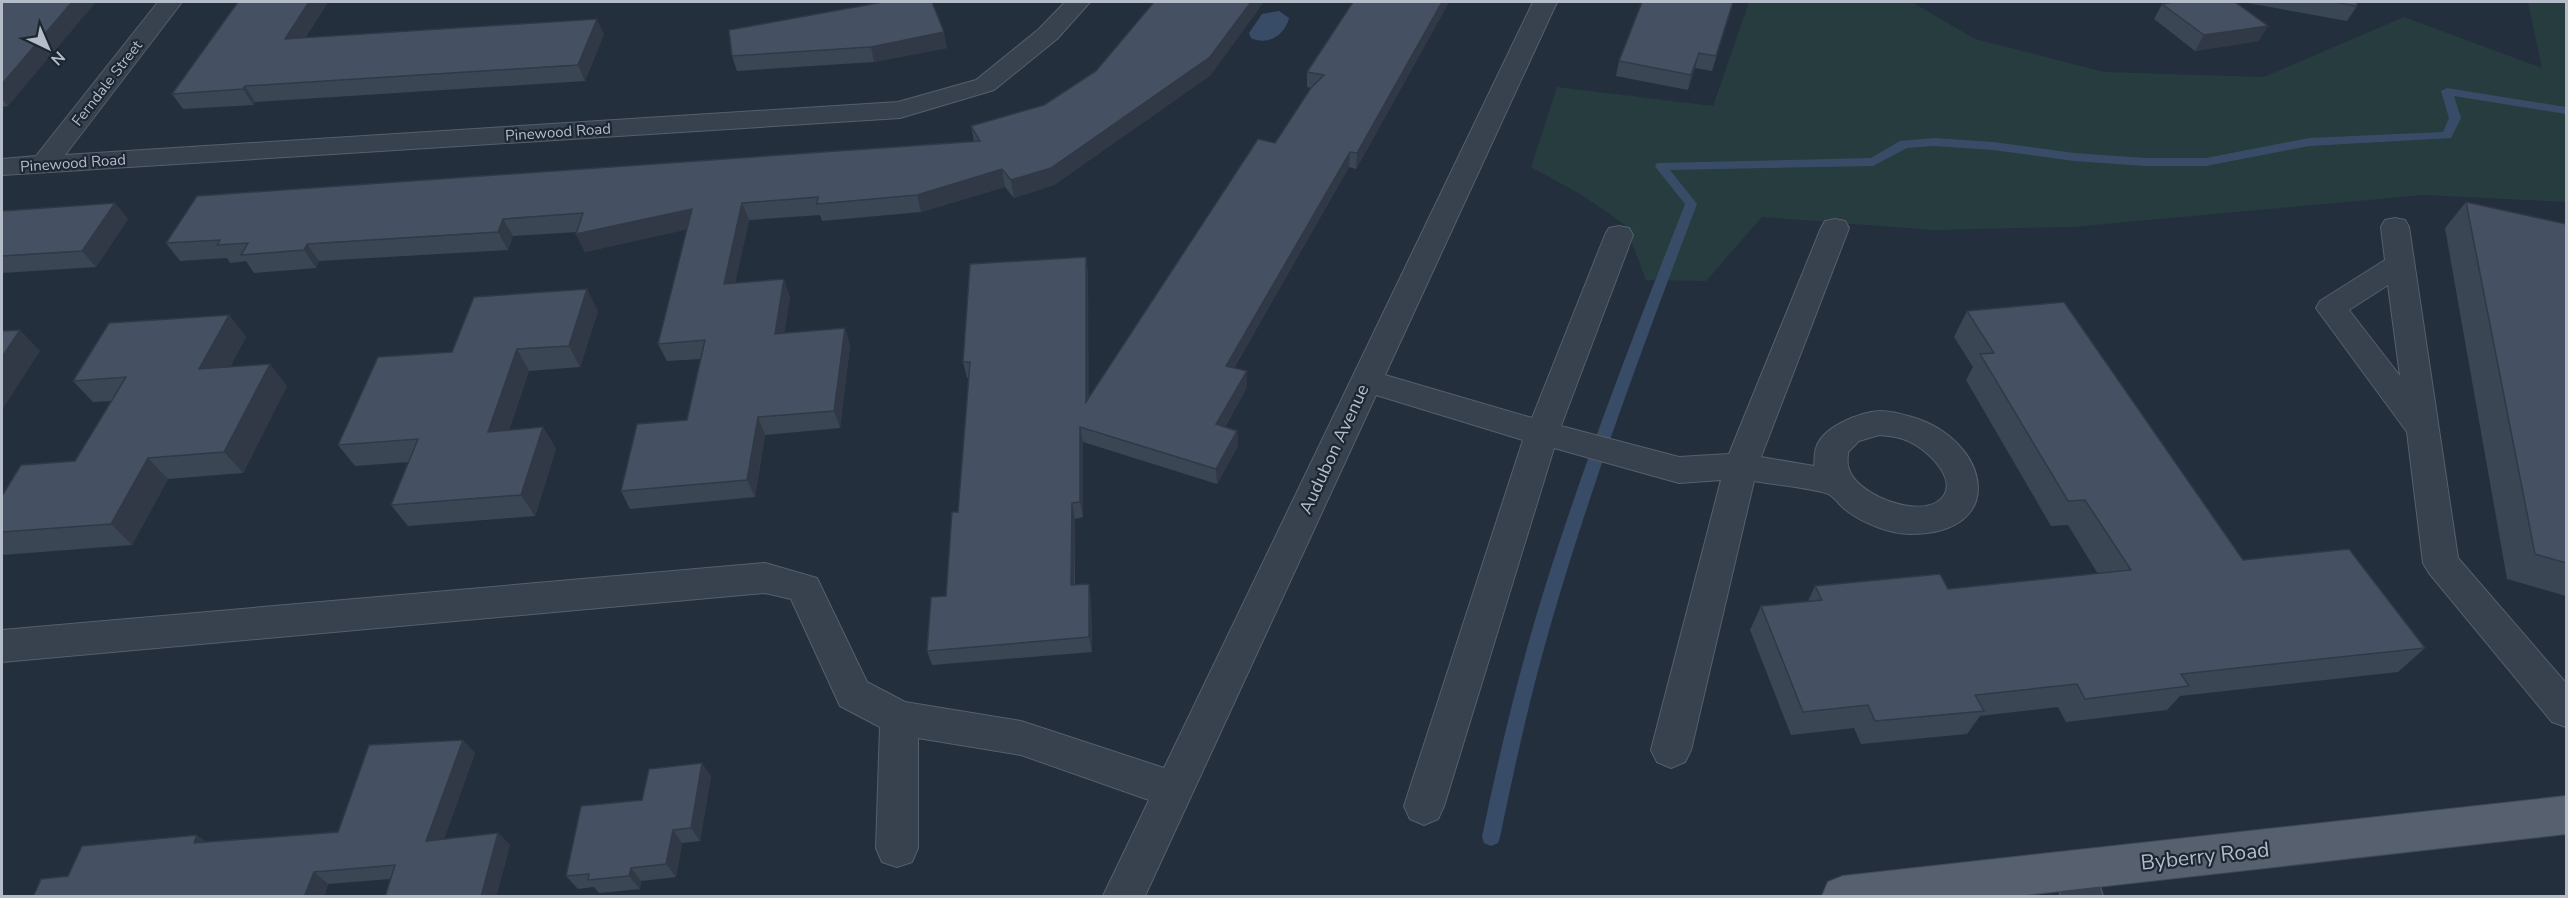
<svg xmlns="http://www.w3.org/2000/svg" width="2568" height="898" font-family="'Nunito Sans',sans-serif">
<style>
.green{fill:#263c3f}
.water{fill:#394c67}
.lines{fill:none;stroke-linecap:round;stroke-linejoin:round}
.stream{fill:#394c67;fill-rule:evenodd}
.minor-casing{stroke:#565f6c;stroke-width:2}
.major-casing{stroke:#414a57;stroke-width:2}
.minor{fill:#38414e;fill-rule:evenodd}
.major{fill:#56606e;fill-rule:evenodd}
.wall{fill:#3b4654}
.shaded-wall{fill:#303945}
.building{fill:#455162;stroke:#303945;stroke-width:1.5}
.labels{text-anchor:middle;stroke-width:4.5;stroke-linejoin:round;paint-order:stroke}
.far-street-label{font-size:15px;fill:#b4bcc9;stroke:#1d2633}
.street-label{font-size:18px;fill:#b4bcc9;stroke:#1d2633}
.near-street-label{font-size:21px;fill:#b4bcc9;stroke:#1d2633}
</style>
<rect width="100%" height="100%" fill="#242f3e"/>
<polygon class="green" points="1749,2 1912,2 1975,39 2104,72 2264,77 2404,17 2542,68 2528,2 2566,2 2566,202 2423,195 2072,227 1933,230 1762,217 1706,281 1646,280 1625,225 1585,197 1531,167 1557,87 1713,106"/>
<path class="water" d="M1279,11L1289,18C1285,35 1268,46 1251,38L1249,33L1262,14Z"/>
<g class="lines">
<path class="stream" d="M2447,88L2566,107V114L2454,96L2461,118L2451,138L2309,146L2206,166H2145L2074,161L1993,150L1934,146L1907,148L1873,166L1670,170L1697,204C1645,341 1593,479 1552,620C1531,692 1515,764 1500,837L1498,843L1491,846L1484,843L1482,837C1497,764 1514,692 1535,620C1577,479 1631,342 1685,204L1657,169L1655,166L1657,163L1871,158L1900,141L1934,138L1993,142L2074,153L2145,158H2206L2309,138L2443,132L2449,118L2441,91Z"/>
<g class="minor-casing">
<g id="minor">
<polygon points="158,2 182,2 65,155 898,102 976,80 1039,29 1065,2 1090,2 1057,39 994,90 900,118 2,175 2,159 36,156"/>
<path d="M1533,2H1557L1385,375L1532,418L1605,235L1609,228L1619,226L1629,228L1633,235L1561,426L1679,457L1729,454L1821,228L1825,221L1835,219L1845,221L1849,228L1761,457L1814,466C1815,460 1814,453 1816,448C1822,427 1860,412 1880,411C1890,411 1902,414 1912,417C1990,440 2010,534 1910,534C1890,534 1863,523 1847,511C1841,507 1836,499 1830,495C1820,489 1769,484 1754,481L1691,750L1685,762L1671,768L1657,762L1651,750L1721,480L1679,483L1554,448L1444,806L1438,819L1424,825L1410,819L1404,806L1523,440L1376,395L1145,896H1103L1149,800L1021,755L918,738V848L912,862L897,867L882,862L876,848L880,727L840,706L791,599L765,593L2,662V630L765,563L817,578L867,682L905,702L1021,721L1164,768ZM1879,435C1890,436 1901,437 1910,442C1928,450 1964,484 1937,502C1913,517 1853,493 1848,466C1847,462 1848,456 1848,452L1859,441Z"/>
<path d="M2395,218L2405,220L2409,227L2458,558L2566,683V727L2552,722L2429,573L2423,563L2407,432L2316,308L2320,301L2385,260L2381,227L2385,220ZM2388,285L2400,376L2349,310Z"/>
<polygon points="2075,851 2090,857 2103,896 2061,896 2054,871 2060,857"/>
</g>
</g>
<g class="major-casing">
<polygon id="major" points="2566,796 2566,834 2017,896 1822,896 1828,882 1843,876"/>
</g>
<use href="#minor" class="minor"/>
<use href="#major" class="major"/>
</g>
<g class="wall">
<polygon points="2,2 8,106 2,107"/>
<polygon points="238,2 328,2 305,38 604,34 585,81 255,102 253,105 183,109 172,94"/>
<polygon points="1449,2 1356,169 1349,167 1234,368 1247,371 1247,387 1225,427 1237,431 1238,446 1217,484 1083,442 1083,517 1075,519 1075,585 1091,599 1092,652 932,665 927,651 946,596 958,512 969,378 967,378 963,362 1088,272 1088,398 1275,143 1311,88 1307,87 1307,72"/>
<polygon points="1733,2 1712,71 1695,68 1688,90 1616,76 1619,61"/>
<polygon points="2242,2 2357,2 2357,6 2347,21"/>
<polygon points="2162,4 2259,41 2195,51 2154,19"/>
<polygon points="729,30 947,48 874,62 737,71 732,56"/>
<polygon points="1211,75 1054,185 1014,198 1005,187 921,212 822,221 820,215 749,220 735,283 790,297 784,333 845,328 850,346 840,428 765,435 755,497 630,509 621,491 687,420 701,359 667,361 658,344 687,229 585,252 576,234 577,232 513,236 508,250 319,261 316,268 254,273 246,261 230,263 227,258 180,261 166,243 974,141 971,126"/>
<polygon points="2466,202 2566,224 2566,596 2507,579 2445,228"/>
<polygon points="2,211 128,219 96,267 2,273"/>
<polygon points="598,311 580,367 529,371 509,430 543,427 556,449 535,516 408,526 391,505 409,462 355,466 338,445 452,352"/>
<polygon points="1967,311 2243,560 2425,648 2398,672 2180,696 2167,710 2066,722 2058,707 1980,716 1967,734 1861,744 1854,728 1791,735 1750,630 1761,606 1808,601 1815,586 1948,589 2098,574 2068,525 2051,526 1966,380 1973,367 1954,337"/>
<polygon points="229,315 246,337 230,367 287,386 243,473 168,479 132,545 2,555 2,496 75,461 111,401 93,402 73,381"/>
<polygon points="475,753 444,839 498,833 510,845 496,897 385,897 390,879 328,884 324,897 33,897 68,876 207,842 338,832"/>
<polygon points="711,776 700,841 682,843 676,877 641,881 640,889 599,893 594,887 578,889 566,876 642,800"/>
</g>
<g class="shaded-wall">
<polygon points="72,2 96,2 8,106 2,98 2,84"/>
<polygon points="309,2 328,2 294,54 285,39"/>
<polygon points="1251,2 1264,2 1211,75 1054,185 1014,198 1011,180"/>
<polygon points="1442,2 1449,2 1356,169 1357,153"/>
<polygon points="597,19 604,34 585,81 578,65"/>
<polygon points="2268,26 2259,41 2195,51 2204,35"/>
<polygon points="944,32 947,48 874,62 871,47"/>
<polygon points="1699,53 1695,68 1688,90 1691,75"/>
<polygon points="245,86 255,102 253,105 243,89"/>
<polygon points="1350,152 1349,167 1226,381 1226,366"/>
<polygon points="1002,169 1005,187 921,212 917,195"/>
<polygon points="115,203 128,219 96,267 82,251"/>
<polygon points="742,203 749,220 731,302 724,284"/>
<polygon points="692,209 699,227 585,252 576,234"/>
<polygon points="503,219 513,236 508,250 498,232"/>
<polygon points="307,244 319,261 316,268 304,250"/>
<polygon points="1086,257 1088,272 1089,417 1086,402"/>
<polygon points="784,279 790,297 781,352 775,334"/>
<polygon points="587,289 598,311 580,367 569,346"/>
<polygon points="229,315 246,337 217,391 199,369"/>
<polygon points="845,328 850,346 840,428 834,411"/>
<polygon points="20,330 40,351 2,410 2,357"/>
<polygon points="517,349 529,371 502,453 488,432"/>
<polygon points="270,364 287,386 243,473 224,452"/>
<polygon points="1247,371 1247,387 1217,440 1216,424"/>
<polygon points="758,417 765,435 755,497 747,480"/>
<polygon points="543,427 556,449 535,516 521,495"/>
<polygon points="1080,427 1083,442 1083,517 1080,502"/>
<polygon points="1237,431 1238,446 1217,484 1216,469"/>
<polygon points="148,458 168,479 132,545 111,524"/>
<polygon points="1072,503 1075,519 1074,600 1071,585"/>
<polygon points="1089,584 1091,599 1092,652 1089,637"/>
<polygon points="463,740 475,753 439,853 426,841"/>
<polygon points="702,763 711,776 700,841 691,828"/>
<polygon points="673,830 682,843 676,877 666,864"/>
<polygon points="498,833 510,845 496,897 481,897"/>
<polygon points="197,835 213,847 194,843"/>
<polygon points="631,868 641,881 640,889 629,876"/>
<polygon points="314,872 328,884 324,897 304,897"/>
</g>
<g class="building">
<polygon points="2,2 72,2 2,84"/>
<polygon points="238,2 309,2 285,39 597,19 578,65 245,86 243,89 172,94"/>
<polygon points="883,2 932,2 944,32 871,47 732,56 729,30"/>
<polygon points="1154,2 1251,2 1210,57 1051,168 1011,180 1002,169 917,195 817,204 818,197 742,203 724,284 784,279 775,334 845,328 834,411 758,417 747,480 621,491 637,424 687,420 705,340 658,344 692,209 576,234 583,213 503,219 498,232 307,244 304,250 241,255 248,243 217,245 220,240 166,243 197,196 980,141 971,126 1044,105 1096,71"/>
<polygon points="1353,2 1442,2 1357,153 1350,152 1226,366 1247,371 1216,424 1237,431 1216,469 1080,427 1080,502 1072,503 1071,585 1089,584 1089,637 927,651 931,597 946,596 952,512 958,512 970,362 963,362 970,264 1086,257 1086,402 1258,139 1275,143 1311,88 1324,75 1307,72"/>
<polygon points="1642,2 1733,2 1716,56 1699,53 1691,75 1619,61"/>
<polygon points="2174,2 2235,2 2268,26 2204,35 2162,4"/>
<polygon points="2333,2 2357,2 2357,6"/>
<polygon points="2466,202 2566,224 2566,563 2535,554"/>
<polygon points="115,203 82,251 2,256 2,211"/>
<polygon points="587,289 569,346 517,349 488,432 543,427 521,495 391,505 418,439 338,445 378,357 452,352 474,297"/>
<polygon points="2064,302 2243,560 2349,549 2425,648 2181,674 2189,686 2085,699 2077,684 1975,695 1984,711 1875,721 1868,705 1803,712 1761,606 1822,600 1815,586 1940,574 1948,589 2131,570 2085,500 2068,501 1980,354 1994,353 1967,311"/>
<polygon points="229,315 199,369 270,364 224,452 148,458 111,524 2,532 2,496 21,465 75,461 126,377 73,381 109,323"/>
<polygon points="20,330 2,357 2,331"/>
<polygon points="463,740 426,841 498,833 481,897 385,897 395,865 314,872 304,897 33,897 41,879 68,876 82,846 197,835 194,843 338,832 369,745"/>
<polygon points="702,763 691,828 673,830 666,864 631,868 629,876 588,880 589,874 566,876 581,806 642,800 649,769"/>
</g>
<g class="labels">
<g class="far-street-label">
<text transform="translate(107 83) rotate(-52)" y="5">Ferndale Street</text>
<text transform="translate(558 132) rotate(-4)" y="5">Pinewood Road</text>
<text transform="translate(73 163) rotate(-4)" y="5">Pinewood Road</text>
</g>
<g class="street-label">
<text transform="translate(1334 449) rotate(-65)" y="6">Audubon Avenue</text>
</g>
<g class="near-street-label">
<text transform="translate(2205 856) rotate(-6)" y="7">Byberry Road</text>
</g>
</g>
<rect width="2568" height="898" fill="none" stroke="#b4bcc9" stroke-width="6"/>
<g transform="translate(48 48) rotate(136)" stroke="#1d2633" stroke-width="4.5" paint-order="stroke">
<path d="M0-4.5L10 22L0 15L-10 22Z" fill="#b4bcc9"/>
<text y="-9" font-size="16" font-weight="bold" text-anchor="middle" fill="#b4bcc9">N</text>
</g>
</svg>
